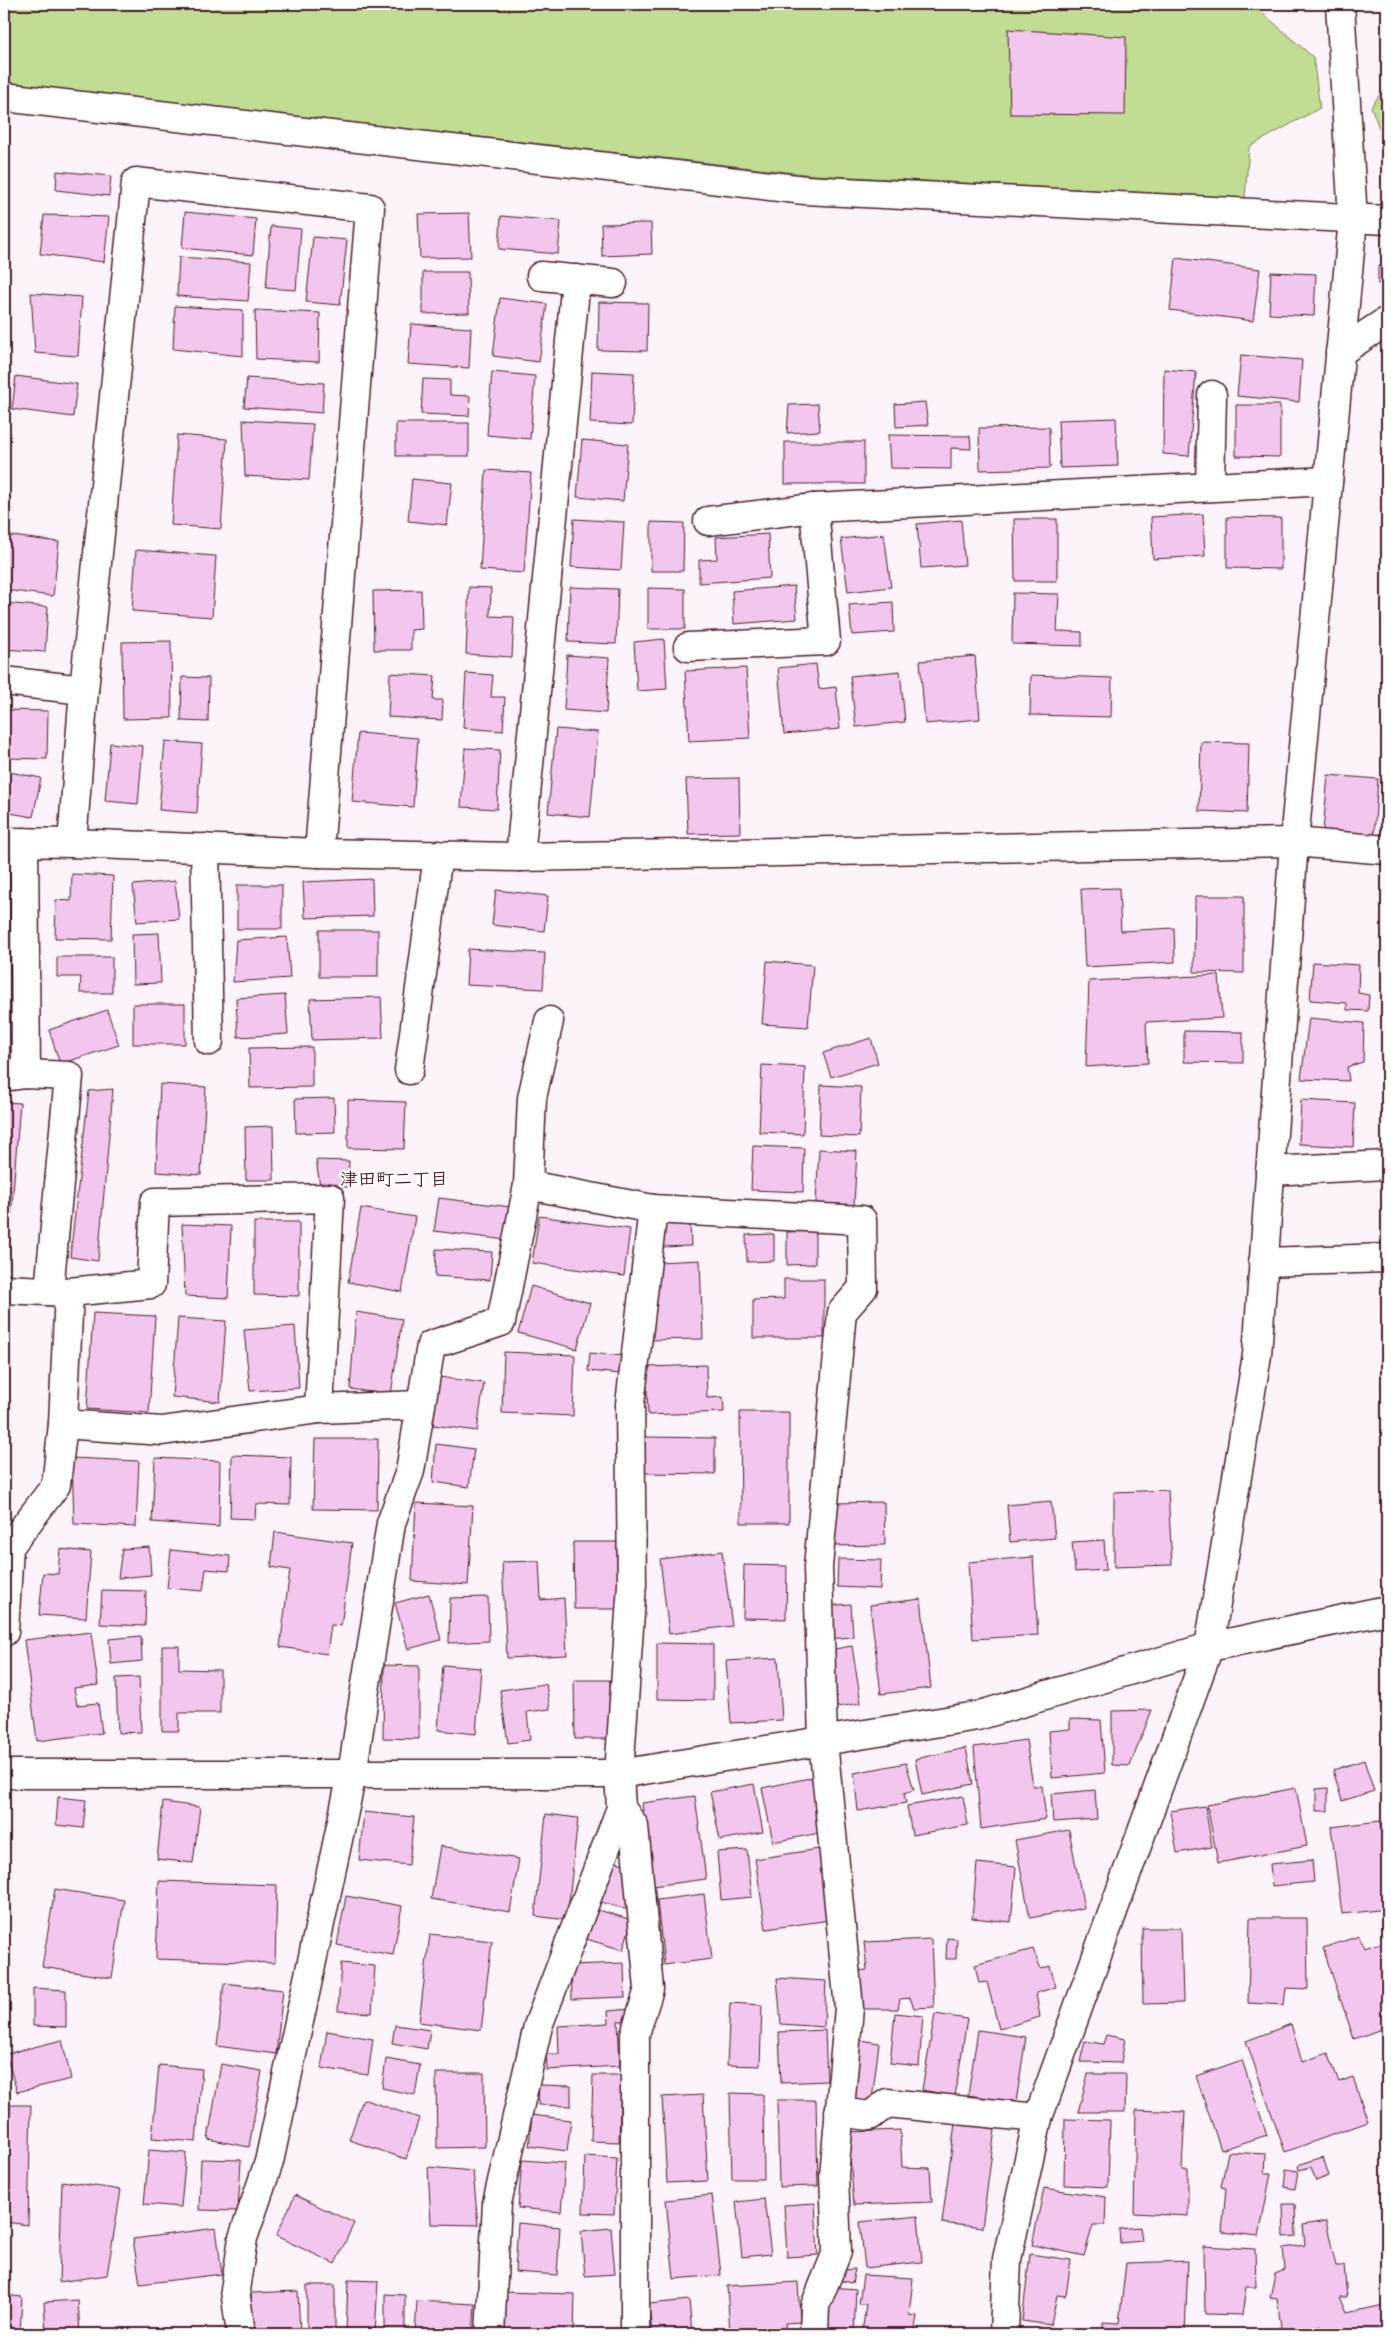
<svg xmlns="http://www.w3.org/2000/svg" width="1391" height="2338" font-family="Mynerve,'Klee One',sans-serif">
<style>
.green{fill:#c1dc93;stroke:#867e5f}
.building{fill:#f3c7ed;stroke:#4a1f2b}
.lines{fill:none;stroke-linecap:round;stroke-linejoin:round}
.minor-casing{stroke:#4a1f2b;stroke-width:31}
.minor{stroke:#fff;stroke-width:28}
.labels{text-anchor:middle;stroke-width:4.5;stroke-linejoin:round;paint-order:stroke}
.neighbourhood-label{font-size:18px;font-weight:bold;fill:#4a1f2b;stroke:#fff}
</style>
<rect width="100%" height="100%" fill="#fdf4fb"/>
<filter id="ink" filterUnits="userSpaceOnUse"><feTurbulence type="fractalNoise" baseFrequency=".02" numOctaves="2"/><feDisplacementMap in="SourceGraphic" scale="10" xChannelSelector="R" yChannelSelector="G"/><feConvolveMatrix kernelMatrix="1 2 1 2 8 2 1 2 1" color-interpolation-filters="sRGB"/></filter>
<g filter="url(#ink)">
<g class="green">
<polygon points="4,4 1252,4 1313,57 1320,108 1249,147 1245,198 814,175 4,83"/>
<polygon points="1387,84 1387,149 1371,107"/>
</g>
<g class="building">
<polygon points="1008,29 1126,37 1125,115 1010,114"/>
<polygon points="57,171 111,176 109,196 56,190"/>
<polygon points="185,212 256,219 253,255 182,248"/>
<polygon points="469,213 471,257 420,258 418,214"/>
<polygon points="44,215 109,217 104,262 40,254"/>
<polygon points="501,216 561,221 558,254 499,249"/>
<polygon points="651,223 652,254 602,256 601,224"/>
<polygon points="271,226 301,229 296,290 266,288"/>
<polygon points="313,237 347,240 340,305 306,302"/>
<polygon points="179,257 251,262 248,301 177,296"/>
<polygon points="1176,258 1260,269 1253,321 1170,310"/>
<polygon points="1378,266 1387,266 1387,285 1378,284"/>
<polygon points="423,272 468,272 469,313 423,314"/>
<polygon points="1271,272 1316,274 1314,316 1269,314"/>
<polygon points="31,293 82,297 78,356 35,353"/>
<polygon points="500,298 547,304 539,362 493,356"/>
<polygon points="599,302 648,303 647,351 598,350"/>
<polygon points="175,306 243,310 243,356 173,349"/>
<polygon points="255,310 320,313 319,362 256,359"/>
<polygon points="411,324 471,328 469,368 408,364"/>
<polygon points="1241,355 1302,360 1299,402 1237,396"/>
<polygon points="1164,369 1196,372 1189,456 1163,454"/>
<polygon points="592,371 634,373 632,425 590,423"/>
<polygon points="492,372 535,376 530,439 487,435"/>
<polygon points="16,376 77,384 73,417 12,409"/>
<polygon points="247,378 324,383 322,413 244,407"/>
<polygon points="423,379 450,380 450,395 470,396 469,416 421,414"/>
<polygon points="925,402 928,425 896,427 895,404"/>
<polygon points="818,404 820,431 787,433 789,405"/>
<polygon points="1236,405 1280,405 1280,457 1236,456"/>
<polygon points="1116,418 1118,466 1060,468 1058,420"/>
<polygon points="243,420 313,424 309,480 245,476"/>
<rect x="396" y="423" width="73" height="33"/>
<polygon points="1049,427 1050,468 980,470 979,428"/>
<polygon points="177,435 227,439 221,529 171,525"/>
<polygon points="888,435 970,436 971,449 951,448 951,469 890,468"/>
<polygon points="582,440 628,444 623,501 577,497"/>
<rect x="785" y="442" width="79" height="42"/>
<polygon points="486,470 531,473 524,573 480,570"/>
<polygon points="412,479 452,483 447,525 408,521"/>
<polygon points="1203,514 1205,556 1153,559 1151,517"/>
<polygon points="1227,517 1281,518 1281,569 1227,568"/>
<polygon points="574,519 624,522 621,570 571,567"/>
<polygon points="1014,519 1057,519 1057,581 1015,581"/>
<polygon points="961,520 965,565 921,568 917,524"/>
<polygon points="651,522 684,523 683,571 651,571"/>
<polygon points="768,534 770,578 699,583 699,560 717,559 716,537"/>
<polygon points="884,534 891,587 848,592 841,539"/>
<polygon points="4,535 59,542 53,596 4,590"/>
<polygon points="136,550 216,556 212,617 132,611"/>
<polygon points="794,586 797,619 734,624 732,591"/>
<polygon points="469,587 491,588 490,616 514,617 512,657 466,654"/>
<polygon points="570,587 618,589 616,644 568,642"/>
<polygon points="648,588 685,589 685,629 648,629"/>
<polygon points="421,590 422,629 411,630 411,650 374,650 373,591"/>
<polygon points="1013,593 1059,594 1057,631 1082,632 1082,646 1012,644"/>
<polygon points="893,602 894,632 852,635 849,605"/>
<polygon points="4,603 48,607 45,652 4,649"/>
<polygon points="664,639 667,689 637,691 634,642"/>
<polygon points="171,641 172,718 123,719 122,642"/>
<polygon points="567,655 609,658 606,713 564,710"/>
<polygon points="975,656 980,719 925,724 920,661"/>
<polygon points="816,664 819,689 836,687 840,729 784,734 778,668"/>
<polygon points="746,668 750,738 689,741 685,671"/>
<polygon points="900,671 905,722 856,727 850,676"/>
<polygon points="390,673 435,676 433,700 443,700 442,720 388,717"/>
<polygon points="466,673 493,675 491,697 505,697 503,731 463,728"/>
<polygon points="1031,675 1112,678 1111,717 1030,715"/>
<polygon points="182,677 209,678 208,722 181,721"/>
<polygon points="4,710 48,711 47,759 4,758"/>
<polygon points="556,729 598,732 590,817 548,813"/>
<polygon points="358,733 418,738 413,807 352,802"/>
<polygon points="165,741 202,744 197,813 159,810"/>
<polygon points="1201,742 1249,743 1247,813 1199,811"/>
<polygon points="110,743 143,746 138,804 105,801"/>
<polygon points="465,748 500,750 497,809 461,807"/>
<polygon points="4,771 41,778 33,817 4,812"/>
<polygon points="1328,775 1378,779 1374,836 1323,832"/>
<polygon points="739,778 740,833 688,834 686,779"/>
<polygon points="72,874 113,876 111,939 55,938 56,900 71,901"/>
<polygon points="372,879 373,916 305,918 303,882"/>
<polygon points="175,881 179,919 137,922 133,885"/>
<rect x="237" y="885" width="45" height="44"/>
<polygon points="1119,888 1121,931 1174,928 1175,962 1085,967 1081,889"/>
<polygon points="496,890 548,896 544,931 492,925"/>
<polygon points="1195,896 1244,896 1244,973 1194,972"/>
<rect x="319" y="930" width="59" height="47"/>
<polygon points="159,933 161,983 133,984 132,934"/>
<polygon points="287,937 290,978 233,982 236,940"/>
<polygon points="468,949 545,953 543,989 466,985"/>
<polygon points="57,957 112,957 112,993 80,993 81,977 57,977"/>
<polygon points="767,961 813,965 808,1027 762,1024"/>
<polygon points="1313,962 1359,965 1358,993 1369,995 1368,1011 1347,1010 1347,1003 1310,1000"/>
<polygon points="1219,975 1222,1018 1146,1022 1148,1063 1086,1067 1089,981"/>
<polygon points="285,995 288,1034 238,1037 236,998"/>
<polygon points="381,997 383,1038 312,1040 310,999"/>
<rect x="133" y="1004" width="52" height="40"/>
<polygon points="107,1010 119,1045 60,1064 49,1030"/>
<polygon points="1309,1018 1364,1023 1363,1062 1347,1067 1349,1081 1301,1079"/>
<polygon points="1184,1031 1243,1032 1243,1063 1184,1062"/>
<polygon points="871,1038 878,1063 831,1077 823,1053"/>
<polygon points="312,1047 312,1087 250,1088 249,1048"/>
<polygon points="762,1065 805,1067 803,1134 759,1132"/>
<polygon points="160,1084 206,1087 201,1175 156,1172"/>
<polygon points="821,1085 861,1087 859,1137 819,1135"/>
<polygon points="113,1089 98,1261 70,1257 89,1091"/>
<polygon points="334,1098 335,1132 296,1133 295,1099"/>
<polygon points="348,1100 406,1102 404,1149 348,1148"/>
<polygon points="1301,1100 1355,1103 1353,1147 1299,1144"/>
<polygon points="4,1102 20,1103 7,1268 4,1267"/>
<polygon points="273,1126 274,1180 246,1180 245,1127"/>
<polygon points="753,1146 804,1148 803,1192 751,1190"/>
<polygon points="819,1149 857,1151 854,1205 816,1203"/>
<polygon points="316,1160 349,1161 348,1187 320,1186"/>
<polygon points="439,1198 511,1207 506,1240 434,1231"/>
<polygon points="361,1208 415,1217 402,1292 348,1282"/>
<polygon points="539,1216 630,1229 624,1276 532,1263"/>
<polygon points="690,1221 691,1246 663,1247 662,1222"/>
<polygon points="254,1222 299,1222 299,1296 254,1295"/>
<polygon points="182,1224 231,1226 228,1298 185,1296"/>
<polygon points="815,1231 815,1264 787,1265 787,1232"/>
<polygon points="774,1234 774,1261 747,1262 746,1235"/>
<polygon points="436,1249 492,1252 490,1280 435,1276"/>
<polygon points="700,1260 703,1339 650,1340 658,1262"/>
<polygon points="784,1279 824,1279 824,1338 753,1338 753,1300 784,1299"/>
<polygon points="531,1286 590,1303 577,1349 518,1333"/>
<polygon points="356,1312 402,1319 391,1395 350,1389"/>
<polygon points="93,1313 155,1316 149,1413 87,1409"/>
<polygon points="178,1318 226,1321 220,1402 172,1397"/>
<polygon points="295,1326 299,1388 250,1391 244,1330"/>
<polygon points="504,1352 575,1355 573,1416 502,1413"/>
<polygon points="590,1353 623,1356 621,1374 588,1371"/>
<polygon points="706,1365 707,1398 723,1397 724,1412 648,1415 646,1367"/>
<polygon points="439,1377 484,1383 477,1431 433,1425"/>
<polygon points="740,1412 789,1412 789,1523 741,1523"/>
<polygon points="645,1437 715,1438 715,1474 645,1473"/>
<polygon points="315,1439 378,1439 377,1510 313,1509"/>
<polygon points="436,1444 474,1449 469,1487 433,1482"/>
<polygon points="232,1455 291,1457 290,1505 256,1504 255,1519 230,1518"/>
<polygon points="72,1458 139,1461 136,1527 74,1524"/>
<polygon points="155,1458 220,1461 219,1527 152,1522"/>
<polygon points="1168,1490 1172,1565 1114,1567 1114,1492"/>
<polygon points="1051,1501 1055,1538 1010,1542 1007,1505"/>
<polygon points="884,1502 885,1545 833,1546 834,1503"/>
<polygon points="416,1503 473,1506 468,1585 412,1581"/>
<polygon points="275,1532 352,1543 341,1626 331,1625 327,1654 280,1647 290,1570 271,1567"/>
<polygon points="1104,1540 1106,1570 1075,1572 1072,1542"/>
<polygon points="573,1542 617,1542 618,1609 574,1609"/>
<polygon points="149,1547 151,1575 118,1578 122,1549"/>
<polygon points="60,1549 91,1552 86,1618 39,1615 43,1573 58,1574"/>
<polygon points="171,1550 230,1556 229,1571 206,1569 203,1591 167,1588"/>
<polygon points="722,1551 732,1626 669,1634 660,1559"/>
<polygon points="1033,1557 1038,1635 973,1639 968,1562"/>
<polygon points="838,1559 881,1560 880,1589 837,1587"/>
<polygon points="539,1561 541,1600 564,1598 567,1655 507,1658 502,1562"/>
<polygon points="744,1565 787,1566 786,1619 743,1618"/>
<polygon points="102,1590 146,1591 145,1626 100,1624"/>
<polygon points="429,1594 441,1640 408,1649 395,1603"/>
<polygon points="488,1597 489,1641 449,1643 450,1598"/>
<polygon points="921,1599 931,1688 881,1694 870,1605"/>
<polygon points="851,1604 853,1637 827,1639 823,1606"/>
<polygon points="91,1632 98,1685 74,1688 77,1705 98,1703 102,1733 37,1741 24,1640"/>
<polygon points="141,1636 142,1661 111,1664 109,1639"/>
<polygon points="657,1643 713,1644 713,1700 657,1699"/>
<polygon points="162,1646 179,1646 179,1669 220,1670 220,1713 179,1713 179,1731 162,1731"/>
<polygon points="852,1646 861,1703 832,1708 823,1651"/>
<polygon points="778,1658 782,1720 731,1723 726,1661"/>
<polygon points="384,1665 419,1666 419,1739 383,1738"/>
<polygon points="443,1665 481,1668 476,1734 438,1730"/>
<polygon points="139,1677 141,1732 118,1733 116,1678"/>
<polygon points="574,1680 610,1680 611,1739 575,1739"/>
<polygon points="546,1684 550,1709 527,1712 530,1740 508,1743 500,1690"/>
<polygon points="1152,1710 1130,1766 1112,1765 1112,1711"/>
<polygon points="1070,1719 1101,1720 1105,1773 1052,1778 1049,1731 1070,1729"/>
<polygon points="1026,1740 1033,1786 1042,1786 1046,1819 981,1829 974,1747"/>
<polygon points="966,1748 973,1784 922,1795 915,1759"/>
<polygon points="1364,1760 1374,1791 1342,1801 1333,1770"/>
<polygon points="906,1763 914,1790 904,1793 906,1803 858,1811 854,1773"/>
<polygon points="814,1777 825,1832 773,1842 762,1788"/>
<polygon points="754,1784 763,1832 720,1840 710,1792"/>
<polygon points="1296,1788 1307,1846 1218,1863 1207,1805"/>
<polygon points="1328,1788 1328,1811 1316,1811 1316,1789"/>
<polygon points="1095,1790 1097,1819 1053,1822 1051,1794"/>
<polygon points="695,1796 706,1879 653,1886 642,1803"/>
<polygon points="963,1796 968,1825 912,1835 907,1806"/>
<polygon points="58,1797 86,1800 83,1828 56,1825"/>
<polygon points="163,1802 200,1807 193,1863 157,1859"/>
<polygon points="1205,1806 1212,1847 1177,1853 1170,1811"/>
<polygon points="364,1812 414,1817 409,1865 359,1860"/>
<polygon points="546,1814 578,1818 567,1920 535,1916"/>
<polygon points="1380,1821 1387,1884 1387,1909 1342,1914 1331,1827"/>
<polygon points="1069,1830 1084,1908 1030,1918 1015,1840"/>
<polygon points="440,1846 519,1859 510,1912 431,1899"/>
<polygon points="819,1849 830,1920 766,1929 755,1859"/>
<polygon points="747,1850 752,1897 721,1900 717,1852"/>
<polygon points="1312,1860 1314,1882 1272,1886 1270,1864"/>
<polygon points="612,1861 628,1865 632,1911 598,1901"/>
<polygon points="977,1863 1016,1867 1011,1922 972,1918"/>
<polygon points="159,1881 277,1885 275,1963 156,1959"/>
<polygon points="55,1889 124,1900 112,1978 42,1967"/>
<polygon points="704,1894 712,1959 664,1965 657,1900"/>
<polygon points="346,1896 402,1906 393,1955 337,1945"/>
<polygon points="595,1909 632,1920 623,1950 586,1939"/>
<polygon points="1250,1918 1307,1918 1308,1989 1286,1988 1284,2005 1248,2003"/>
<polygon points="1142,1928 1181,1928 1183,2003 1143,2004"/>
<polygon points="430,1934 492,1941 481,2030 419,2022"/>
<polygon points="1359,1936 1364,1948 1384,1942 1387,1953 1387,2027 1354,2039 1323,1948"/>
<polygon points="947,1938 957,1939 956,1959 946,1959"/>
<polygon points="931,1939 934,2007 914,2008 910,1998 900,1999 898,2009 857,2009 854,1971 867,1970 864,1942"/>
<polygon points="1033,1949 1041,1969 1050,1966 1056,1987 1036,1993 1040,2017 999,2029 987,1982 979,1983 975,1965"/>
<polygon points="341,1963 375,1966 372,2013 338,2011"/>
<polygon points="624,1963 625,1997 572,1999 571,1965"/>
<polygon points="777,1978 826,1981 824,2027 781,2024"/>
<polygon points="224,1983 283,1990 276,2054 217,2046"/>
<polygon points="33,1988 66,1990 66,2027 33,2026"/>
<polygon points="730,2003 762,2005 760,2066 727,2065"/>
<polygon points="630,2009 631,2021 618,2021 620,2066 547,2070 546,2054 559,2054 558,2026 609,2023 608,2011"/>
<polygon points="895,2013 923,2016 919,2066 890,2063"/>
<polygon points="935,2014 967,2019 955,2096 922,2090"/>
<polygon points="1291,2024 1302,2062 1328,2053 1339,2082 1353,2077 1368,2122 1285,2152 1246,2041"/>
<polygon points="395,2025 430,2030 427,2049 392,2043"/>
<polygon points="825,2030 827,2081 781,2083 779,2032"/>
<polygon points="978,2030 1026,2037 1016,2102 968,2095"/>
<polygon points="327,2031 373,2039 368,2075 321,2068"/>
<polygon points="1106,2035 1125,2039 1121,2063 1080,2062 1085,2041 1103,2044"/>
<polygon points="855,2039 879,2043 871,2108 847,2106"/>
<polygon points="62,2040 71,2079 17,2092 6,2054"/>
<polygon points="386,2059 420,2065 415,2095 382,2088"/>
<polygon points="1242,2060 1267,2135 1221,2150 1196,2076"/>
<polygon points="221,2064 262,2071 249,2147 208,2139"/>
<polygon points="159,2065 202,2069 196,2142 152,2138"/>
<polygon points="436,2073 484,2073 485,2147 437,2148"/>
<polygon points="1088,2074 1126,2074 1125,2112 1078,2112"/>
<polygon points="593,2075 621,2075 619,2142 591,2141"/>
<polygon points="539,2085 571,2086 571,2106 538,2105"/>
<polygon points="730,2093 763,2094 764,2179 732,2179"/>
<polygon points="703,2095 708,2181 667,2183 662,2097"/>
<polygon points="363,2099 419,2118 406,2159 349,2140"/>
<polygon points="777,2100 816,2100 818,2186 779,2187"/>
<polygon points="4,2105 31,2105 28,2225 4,2222"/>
<polygon points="1136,2110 1185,2112 1182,2169 1188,2169 1188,2216 1134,2213"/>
<polygon points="532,2115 571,2120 567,2151 529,2146"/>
<polygon points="1065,2119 1110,2120 1108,2187 1064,2185"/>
<polygon points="955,2123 995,2129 982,2228 942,2223"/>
<polygon points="900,2130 902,2167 930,2168 932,2202 854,2205 848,2132"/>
<polygon points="149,2150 186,2153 181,2207 144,2204"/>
<polygon points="1228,2152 1266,2154 1265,2173 1271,2173 1259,2236 1222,2232 1226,2188 1221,2187"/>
<polygon points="585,2156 617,2158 614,2214 583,2213"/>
<polygon points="1323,2157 1329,2176 1316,2181 1311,2167 1299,2170 1298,2165"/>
<polygon points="201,2159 241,2160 238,2211 199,2210"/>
<polygon points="522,2160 565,2163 561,2212 518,2208"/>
<polygon points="428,2167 473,2171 478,2225 431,2224"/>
<polygon points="1286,2169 1298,2171 1295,2189 1284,2187"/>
<polygon points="62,2181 121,2190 107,2275 59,2282"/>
<polygon points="1044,2188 1106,2197 1105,2225 1093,2225 1084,2256 1032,2245"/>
<polygon points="295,2195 354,2223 335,2264 276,2236"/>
<polygon points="712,2195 721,2275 674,2279 666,2200"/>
<polygon points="764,2199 771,2254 742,2257 736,2202"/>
<polygon points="815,2203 818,2255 787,2257 784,2205"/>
<polygon points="1283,2204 1295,2204 1296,2236 1284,2237"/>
<polygon points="918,2216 922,2262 865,2268 860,2222"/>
<polygon points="1326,2221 1336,2266 1344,2266 1347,2297 1340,2297 1347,2313 1387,2304 1387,2334 1323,2334 1321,2326 1297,2332 1298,2334 1261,2334 1281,2327 1277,2299 1270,2298 1275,2274 1285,2270 1283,2248 1305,2245 1303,2225"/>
<polygon points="518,2223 560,2227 557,2275 515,2272"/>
<polygon points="1140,2227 1142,2241 1120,2243 1119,2229"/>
<polygon points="216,2228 222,2274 140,2284 133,2239"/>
<polygon points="611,2228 615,2274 585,2276 581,2231"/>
<polygon points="1204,2246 1255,2249 1256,2287 1246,2287 1242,2315 1205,2314"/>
<polygon points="1030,2254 1071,2260 1066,2296 1057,2295 1051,2325 1022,2321"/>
<polygon points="1188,2261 1185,2334 1103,2334 1103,2322 1119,2323 1126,2263"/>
<polygon points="855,2269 852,2283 831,2279 835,2271"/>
<polygon points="863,2275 913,2278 909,2315 917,2316 914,2334 862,2334 866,2304 859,2304"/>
<polygon points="348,2280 378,2281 375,2334 346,2334"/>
<polygon points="798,2282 800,2322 785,2323 786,2334 730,2334 727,2286"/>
<rect x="307" y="2285" width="28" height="49"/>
<polygon points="830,2287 856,2289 854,2334 828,2334"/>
<polygon points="298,2291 300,2334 252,2334 251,2293"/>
<polygon points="504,2292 575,2294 574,2334 503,2334"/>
<polygon points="385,2294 405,2295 405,2334 385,2334"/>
<polygon points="4,2295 22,2297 20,2334 4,2334"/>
<polygon points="78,2300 80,2334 46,2334 44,2302"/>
<polygon points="689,2300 692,2334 652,2334 649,2304"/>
<polygon points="417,2301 475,2304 473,2334 415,2334"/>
<polygon points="1321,2330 1321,2334 1303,2334 1303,2333"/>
</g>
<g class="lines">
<g class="minor-casing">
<g id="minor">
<polyline points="4,97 805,190 1387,220"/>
<polyline points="541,276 613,283"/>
<polyline points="1340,352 1387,321"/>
<polyline points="1210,487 1212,395"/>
<polyline points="708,521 814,508"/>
<polyline points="688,647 826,641 814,508 1328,481"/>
<polyline points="4,681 84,690"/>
<polyline points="4,842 72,843 319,853 520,857 1294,842 1387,850"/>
<polyline points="24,842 26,1074"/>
<polyline points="72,843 84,690 136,182 370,208 319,853"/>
<polyline points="205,848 209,1041"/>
<polyline points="520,857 576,279"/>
<polyline points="409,1070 438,855"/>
<polyline points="4,1077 26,1074 69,1076 49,1291"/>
<polyline points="1270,1171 1387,1165"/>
<polyline points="653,1209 862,1220 863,1288 842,1312 818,1567 823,1741 849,2008 834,2175 837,2252 815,2306 814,2334"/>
<polyline points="1263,1262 1387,1258"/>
<polyline points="4,1289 68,1292"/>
<polyline points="63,1424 162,1431 319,1409 420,1405"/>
<polyline points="4,1632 9,1547 56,1485 63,1424 69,1292 151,1284 155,1202 330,1198 319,1409"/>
<polyline points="4,1774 619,1774 977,1716 1209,1647 1387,1610"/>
<polyline points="621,1808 634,1826 649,1989 635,2034 635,2334"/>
<polyline points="839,2112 870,2116 887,2103 1038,2118"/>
<polyline points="241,2334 235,2290 243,2238 269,2162 352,1774 391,1523 410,1471 431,1345 501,1322 528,1185 532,1098 549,1021"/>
<polyline points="490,2334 497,2203 538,2026 621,1808 619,1774 632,1584 630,1404 653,1209 528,1185"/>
<polyline points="1004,2334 1007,2259 1038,2118 1209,1647 1257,1355 1294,842 1353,219 1340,4"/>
</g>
</g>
<use href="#minor" class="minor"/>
</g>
</g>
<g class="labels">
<g class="neighbourhood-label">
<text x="394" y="1185">津田町二丁目</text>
</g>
</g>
<rect width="1391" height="2338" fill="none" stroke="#fff" stroke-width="20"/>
<rect x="10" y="10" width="1371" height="2318" fill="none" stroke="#4a1f2b" stroke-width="2" filter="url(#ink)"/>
</svg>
